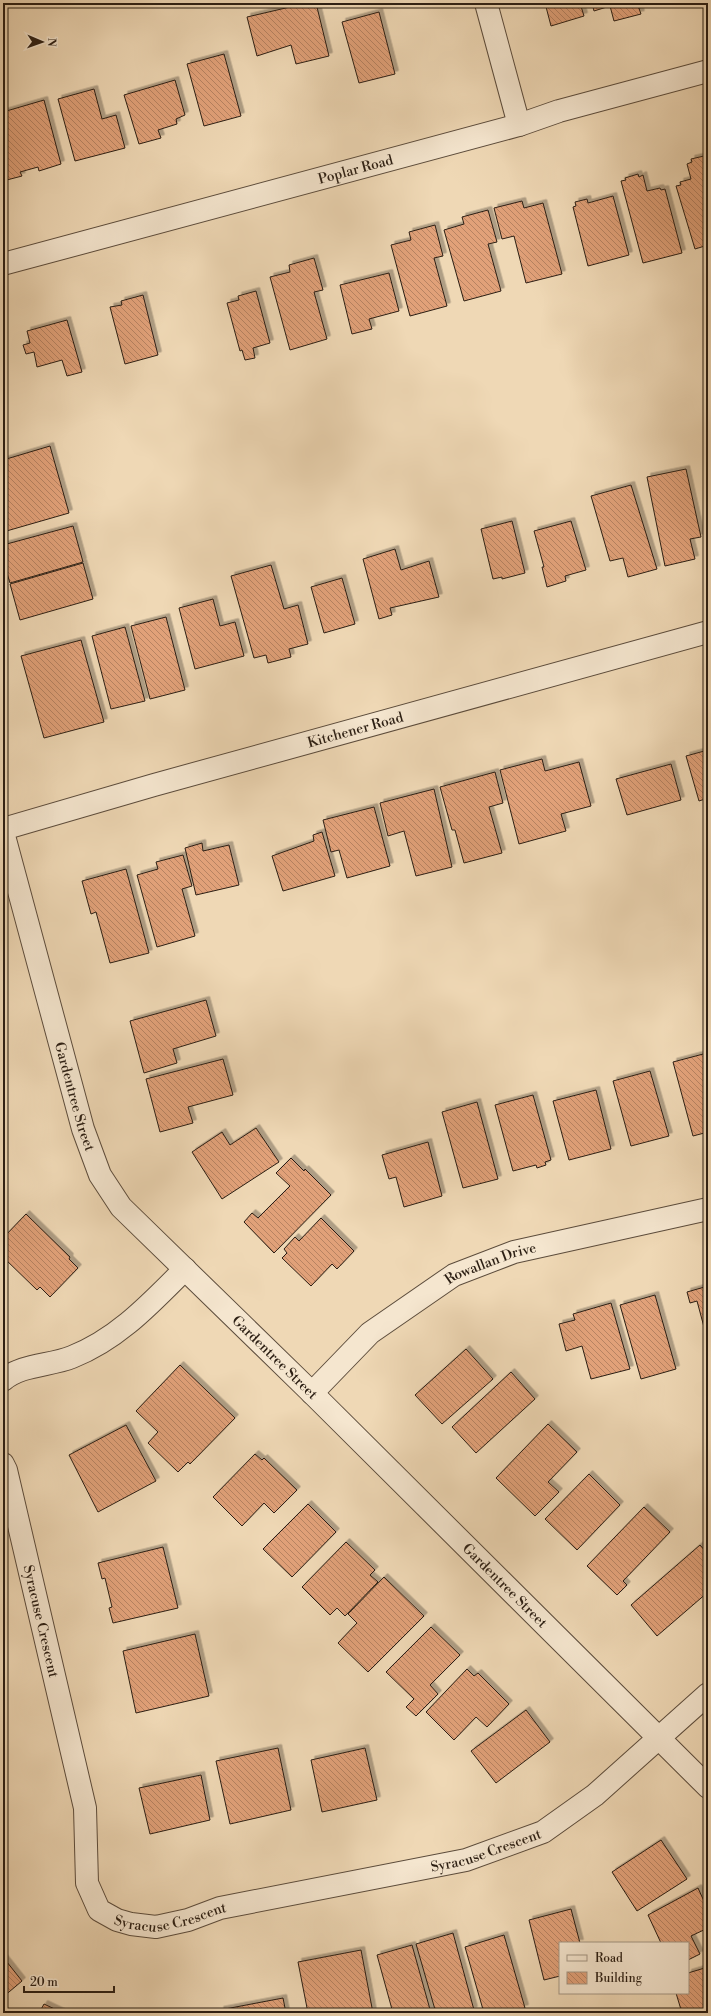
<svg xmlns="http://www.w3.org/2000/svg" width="711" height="2016" font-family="'Libre Bodoni',serif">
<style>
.building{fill:url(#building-back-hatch);stroke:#2b1e13;filter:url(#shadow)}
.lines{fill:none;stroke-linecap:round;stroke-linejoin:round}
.minor-casing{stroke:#5c4c3c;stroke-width:24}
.minor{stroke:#f5e6cf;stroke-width:22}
.labels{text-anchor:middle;stroke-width:3;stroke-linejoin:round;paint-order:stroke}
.street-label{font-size:14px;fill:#2b1e13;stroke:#f5e6cf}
</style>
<defs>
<pattern id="building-back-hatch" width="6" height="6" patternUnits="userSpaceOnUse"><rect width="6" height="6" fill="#e1a179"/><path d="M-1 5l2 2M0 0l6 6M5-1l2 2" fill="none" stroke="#b78362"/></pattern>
<filter id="shadow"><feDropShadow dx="3.5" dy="-3.5" stdDeviation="0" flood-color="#0004"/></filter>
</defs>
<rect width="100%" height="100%" fill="#efd8b5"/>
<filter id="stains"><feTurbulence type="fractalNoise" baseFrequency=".005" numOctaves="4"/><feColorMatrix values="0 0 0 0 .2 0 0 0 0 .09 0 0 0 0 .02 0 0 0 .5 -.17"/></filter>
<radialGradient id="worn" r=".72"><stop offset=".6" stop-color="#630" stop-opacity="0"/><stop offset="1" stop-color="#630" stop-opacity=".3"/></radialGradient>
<g class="building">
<polygon points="289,3 316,3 329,56 296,64 291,45 257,56 247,17 290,7"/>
<polygon points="545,3 580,3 584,16 551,26"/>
<polygon points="592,3 637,3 641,14 614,21 610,6 594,11"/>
<polygon points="638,3 657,3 639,8"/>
<polygon points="379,12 395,74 359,83 342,22"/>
<polygon points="224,54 241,116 204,126 187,64"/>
<polygon points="175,80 185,115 176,119 177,124 158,130 161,138 139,144 124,95"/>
<polygon points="94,89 102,119 116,115 125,148 75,161 58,99"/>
<polygon points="44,100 61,164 39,171 38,167 20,172 22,176 3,181 3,112"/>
<polygon points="704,156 705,158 708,157 708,245 695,249 676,186 681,185 680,182 691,179 687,164 692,162 691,159"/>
<polygon points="638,174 639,177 643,175 647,191 660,188 661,190 665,189 682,253 643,263 621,181 626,180 625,178"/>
<polygon points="613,196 629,255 588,266 573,207 576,206 575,202 587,199 588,203"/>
<polygon points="522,201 524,208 543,203 562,274 526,283 514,236 502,239 494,208"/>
<polygon points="488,210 497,242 488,244 501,291 464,301 444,230 464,224 462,217"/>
<polygon points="435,225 443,256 434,258 447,306 410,316 391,245 411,240 409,232"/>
<polygon points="314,258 323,290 314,292 327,339 290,350 270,277 290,272 289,265"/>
<polygon points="389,273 399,311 369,319 372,329 352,334 340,285"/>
<polygon points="256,291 270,343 253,348 255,358 245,360 242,350 240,351 227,303 239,300 238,296"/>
<polygon points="143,295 158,355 125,364 110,307 122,305 121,301"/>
<polygon points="67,320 82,372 67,376 62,360 37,367 34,352 26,354 23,345 30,343 27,331"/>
<polygon points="50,446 69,513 3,532 3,460"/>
<polygon points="686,469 701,537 690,539 695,559 665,566 647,477"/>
<polygon points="631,485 657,569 628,577 623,558 610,561 591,496"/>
<polygon points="708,489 708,506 704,490"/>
<polygon points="512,521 525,573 502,579 502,577 493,579 481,529"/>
<polygon points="571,521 586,570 565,576 566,581 547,587 542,567 544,567 534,531"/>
<polygon points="73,526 83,562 10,583 3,560 3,545"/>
<polygon points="395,549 401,570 429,561 439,597 390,608 392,615 379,619 363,559"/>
<polygon points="83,563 93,599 20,620 10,584"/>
<polygon points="271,565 284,609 298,605 308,644 289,649 291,657 268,663 266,655 254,658 231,576"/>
<polygon points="342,578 355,624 324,633 311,587"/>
<polygon points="213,599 220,626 235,622 244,656 195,669 179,608"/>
<polygon points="166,617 185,690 150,699 131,626"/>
<polygon points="125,627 145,701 111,709 92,636"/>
<polygon points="81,640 104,722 44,738 21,656"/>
<polygon points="708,750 708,798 699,801 686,756"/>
<polygon points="542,759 545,771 579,762 591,806 561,814 566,831 519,844 500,770"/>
<polygon points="671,764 681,800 627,815 616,779"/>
<polygon points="495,772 503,803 489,807 502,853 464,863 455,830 452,830 440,787"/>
<polygon points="434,789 452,867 416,876 404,831 388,836 380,803"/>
<polygon points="374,807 390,866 347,878 339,850 331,852 323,820"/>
<polygon points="322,832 335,876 283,891 272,856 314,841 313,835"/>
<polygon points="202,843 203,851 229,845 239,885 196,895 185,848"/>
<polygon points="183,855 192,886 182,889 195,936 157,947 137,875 158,869 156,862"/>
<polygon points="126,869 149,953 110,963 96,912 91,914 82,881"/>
<polygon points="206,1000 216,1036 173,1049 177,1063 144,1073 130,1021"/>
<polygon points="707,1053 708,1132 693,1136 673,1062"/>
<polygon points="223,1059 233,1095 188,1107 193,1123 160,1132 146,1079"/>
<polygon points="650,1071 669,1136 631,1146 613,1081"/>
<polygon points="596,1090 611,1149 569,1160 553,1101"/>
<polygon points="533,1095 551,1160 545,1162 546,1165 537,1168 536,1165 513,1171 495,1105"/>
<polygon points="477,1102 498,1179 463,1188 442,1112"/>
<polygon points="256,1128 279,1162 222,1199 192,1152 222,1132 230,1145"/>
<polygon points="428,1142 442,1196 404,1207 396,1177 389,1179 382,1155"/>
<polygon points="291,1158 304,1171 305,1169 331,1195 274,1253 244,1222 252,1213 258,1218 290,1186 276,1173"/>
<polygon points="26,1214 70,1257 69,1259 78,1268 50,1297 40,1287 37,1290 3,1257 3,1238"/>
<polygon points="321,1218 354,1251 337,1269 332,1264 311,1286 282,1258 287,1253 284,1249 295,1237 299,1241"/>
<polygon points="708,1286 708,1342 697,1301 690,1303 687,1292"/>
<polygon points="655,1295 676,1369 641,1379 620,1305"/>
<polygon points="611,1303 630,1369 591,1379 582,1346 566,1351 559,1324 575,1320 573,1314"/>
<polygon points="466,1349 493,1379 442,1424 415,1395"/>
<polygon points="180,1365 235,1418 190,1464 188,1462 178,1472 148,1443 158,1432 136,1411"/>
<polygon points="511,1372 535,1399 476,1453 452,1427"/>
<polygon points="548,1424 577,1452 548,1482 559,1492 535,1516 496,1478"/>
<polygon points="126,1425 156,1481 98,1512 69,1455"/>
<polygon points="255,1454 262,1460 264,1458 297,1490 274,1513 264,1503 242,1526 213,1497"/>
<polygon points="589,1474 620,1505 577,1550 545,1519"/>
<polygon points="308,1504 336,1532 292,1577 263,1549"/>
<polygon points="644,1507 670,1532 623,1581 627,1585 617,1595 587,1566"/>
<polygon points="346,1542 375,1570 370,1575 378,1582 345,1616 337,1608 330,1615 302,1587"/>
<polygon points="700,1545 708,1554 708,1592 657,1636 631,1605"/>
<polygon points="163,1547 178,1608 113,1623 109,1608 112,1607 105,1578 102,1579 98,1563"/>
<polygon points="384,1577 424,1616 368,1672 338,1643 357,1623 348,1614"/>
<polygon points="431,1627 460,1655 430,1685 438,1694 416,1716 406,1707 414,1699 386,1672"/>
<polygon points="195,1634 209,1696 136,1713 123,1651"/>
<polygon points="467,1669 474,1676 478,1673 509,1704 487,1727 476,1717 454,1740 426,1712"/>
<polygon points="526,1710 550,1742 496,1783 471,1751"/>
<polygon points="278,1748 291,1810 230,1824 216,1761"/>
<polygon points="365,1748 377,1800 322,1812 311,1760"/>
<polygon points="201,1775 210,1820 150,1834 139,1788"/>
<polygon points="661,1840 687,1879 637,1911 612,1872"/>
<polygon points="698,1888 708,1910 708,1928 691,1936 700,1954 688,1960 688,1943 661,1943 648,1915"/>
<polygon points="571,1909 580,1943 560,1943 560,1976 544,1980 529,1920"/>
<polygon points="453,1933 474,2010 463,2013 436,2013 416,1944"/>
<polygon points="504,1935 525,2008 507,2013 484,2013 465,1947"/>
<polygon points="412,1945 431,2013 393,2013 377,1955"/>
<polygon points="361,1950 373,2013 308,2013 298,1962"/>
<polygon points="3,1957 22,1981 3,1997"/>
<polygon points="708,1967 708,2013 682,2013 676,1993 688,1993 688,1973"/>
<polygon points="283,1998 286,2013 221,2013 220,2010"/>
<polygon points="44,2004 63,2013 39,2013"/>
</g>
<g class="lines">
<g class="minor-casing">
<g id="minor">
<polyline points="486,3 519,125"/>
<path id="s1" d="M3,264L519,125L559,111L708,71"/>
<path id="s2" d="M3,829L154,785L708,632"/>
<path id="s3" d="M3,832L83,1129L100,1175L121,1207L312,1393L708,1787"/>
<path d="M3,1380C22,1364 50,1366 72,1357C118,1339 151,1303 185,1269"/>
<path id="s4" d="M312,1393L370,1333L454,1275L514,1252L708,1209"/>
<path id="s5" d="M3,1464L6,1470L85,1808L87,1883L99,1910L117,1920L131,1924L156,1927L188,1920L220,1908L466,1860L543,1832L595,1795L708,1694"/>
</g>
</g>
<use href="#minor" class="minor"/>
</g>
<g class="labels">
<g class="street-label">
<text dy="5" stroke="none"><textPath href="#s1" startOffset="365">Poplar Road</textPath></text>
<text dy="5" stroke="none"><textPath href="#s2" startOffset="366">Kitchener Road</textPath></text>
<text dy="5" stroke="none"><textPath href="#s3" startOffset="274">Gardentree Street</textPath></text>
<text dy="5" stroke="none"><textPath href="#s4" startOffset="224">Rowallan Drive</textPath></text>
<text dy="5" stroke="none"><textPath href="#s3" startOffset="610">Gardentree Street</textPath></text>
<text dy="5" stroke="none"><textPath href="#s3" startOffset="934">Gardentree Street</textPath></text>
<text dy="5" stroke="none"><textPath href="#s5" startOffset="162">Syracuse Crescent</textPath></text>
<text dy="5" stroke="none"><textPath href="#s5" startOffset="858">Syracuse Crescent</textPath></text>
<text dy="5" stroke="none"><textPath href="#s5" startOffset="534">Syracuse Crescent</textPath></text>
</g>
</g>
<rect width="711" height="2016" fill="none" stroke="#efd8b5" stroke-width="16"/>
<rect x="4" y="4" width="703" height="2008" fill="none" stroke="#2b1e13" stroke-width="2"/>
<rect x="8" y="8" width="695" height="2000" fill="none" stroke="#2b1e13"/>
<rect x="559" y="1942" width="130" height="52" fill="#f5e6cf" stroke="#a49684"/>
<rect x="567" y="1955" width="20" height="6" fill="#f5e6cf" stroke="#a49684"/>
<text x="595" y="1962" font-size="12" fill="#2b1e13">Road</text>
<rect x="567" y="1972" width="20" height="12" fill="url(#building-back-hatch)" stroke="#a49684"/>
<text x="595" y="1982" font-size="12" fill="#2b1e13">Building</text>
<g transform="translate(42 42) rotate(92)" stroke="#f5e6cf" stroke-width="3" paint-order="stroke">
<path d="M0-3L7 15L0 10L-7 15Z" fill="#2b1e13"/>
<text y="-6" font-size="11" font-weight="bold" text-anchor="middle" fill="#2b1e13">N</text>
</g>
<path d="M24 1986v6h90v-6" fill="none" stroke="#2b1e13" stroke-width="2"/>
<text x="30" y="1986" font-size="12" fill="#2b1e13" stroke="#f5e6cf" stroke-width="3" paint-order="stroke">20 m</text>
<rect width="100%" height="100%" filter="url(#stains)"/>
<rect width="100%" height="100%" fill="url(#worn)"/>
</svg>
